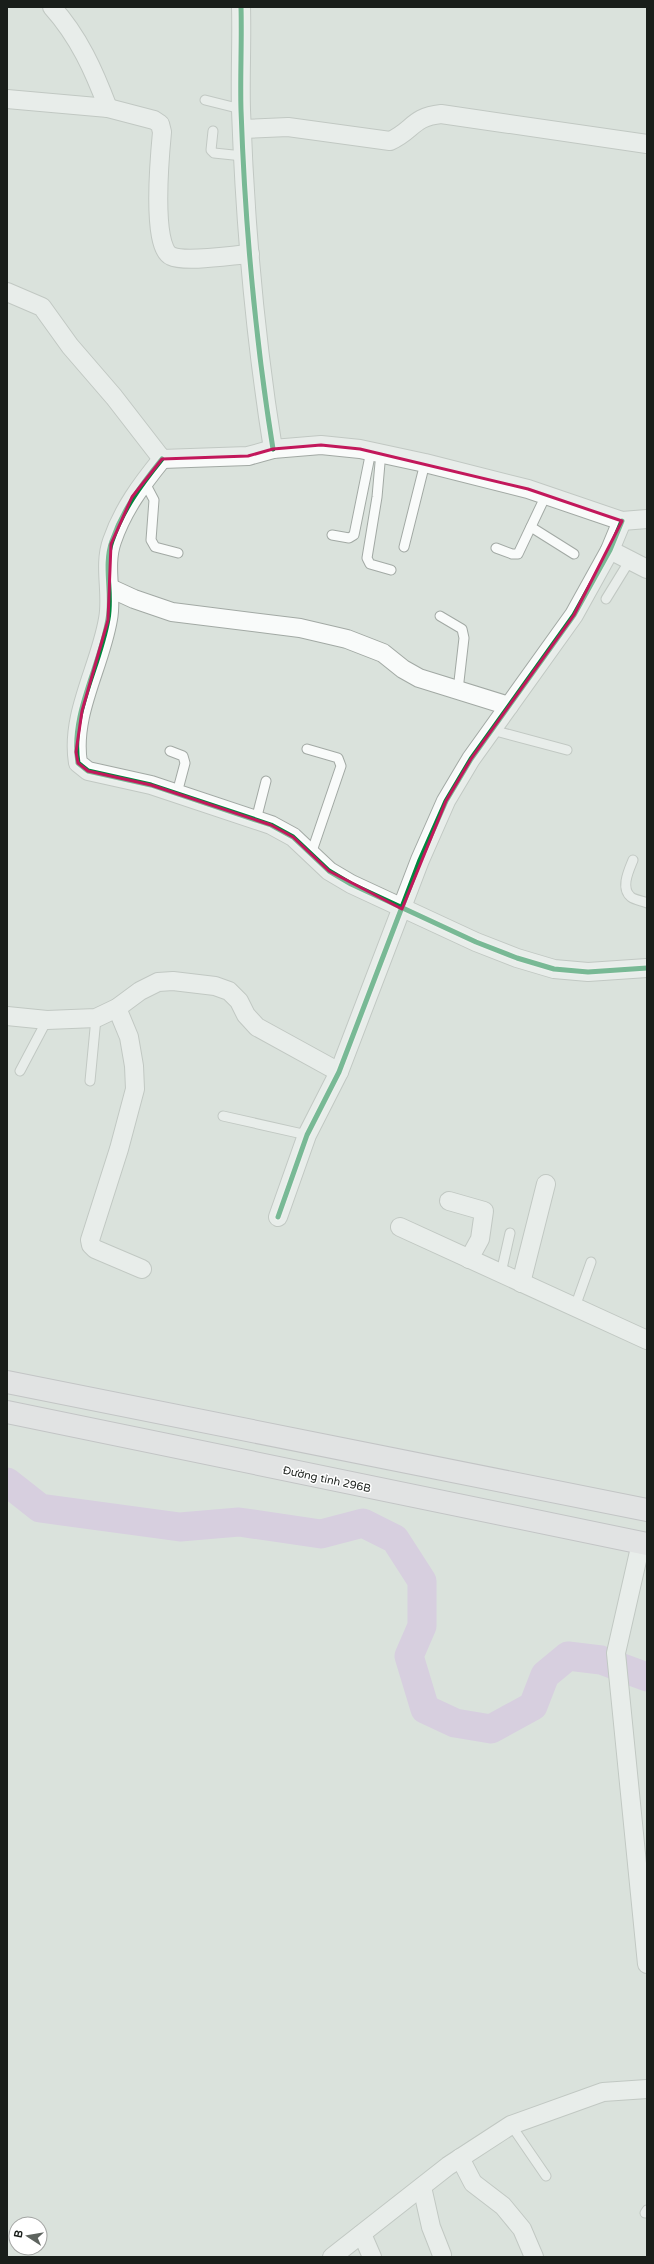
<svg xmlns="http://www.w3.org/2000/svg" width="654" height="2264" font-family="'Varela Round',sans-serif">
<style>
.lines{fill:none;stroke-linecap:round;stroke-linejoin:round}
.river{stroke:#d2b8e2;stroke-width:29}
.service-casing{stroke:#a2a9a4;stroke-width:11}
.minor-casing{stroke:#a2a9a4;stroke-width:20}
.primary-casing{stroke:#a5a1a9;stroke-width:24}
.service{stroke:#f9fbfa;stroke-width:9}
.minor{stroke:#f9fbfa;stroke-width:18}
.primary{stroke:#e8e5eb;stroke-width:22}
.cycleway-casing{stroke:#fff;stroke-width:8}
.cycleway{stroke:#00873e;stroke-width:5}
.marked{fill:none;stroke:#c2185b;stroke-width:3;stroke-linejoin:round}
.labels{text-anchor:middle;stroke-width:3;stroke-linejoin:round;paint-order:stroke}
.street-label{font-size:11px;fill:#191e1a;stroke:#fff}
</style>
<rect width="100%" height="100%" fill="#dae2dc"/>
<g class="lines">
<polyline class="river" points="7,1482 40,1508 180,1527 239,1522 321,1534 363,1523 395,1539 422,1581 422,1626 409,1656 425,1709 455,1723 491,1729 533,1706 545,1675 568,1656 601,1660 647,1677"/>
<g class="service-casing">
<g id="service">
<polyline points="205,100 241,109"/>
<polyline points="213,131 211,150 214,153 243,156"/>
<polyline points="380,463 377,497 367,558 370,564 391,570"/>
<polyline points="144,481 154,500 151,540 155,547 178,553"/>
<polyline points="531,527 574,554"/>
<polyline points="332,535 349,538 354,535 371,451"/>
<polyline points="404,547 425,463"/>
<polyline points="496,548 512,554 518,554 546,495"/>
<polyline points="606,599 630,560"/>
<polyline points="440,616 462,629 464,638 458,690"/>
<polyline points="492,730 567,750"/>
<polyline points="307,749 338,758 341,766 311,854"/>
<polyline points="170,751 183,756 185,763 177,793"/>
<polyline points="256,820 266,781"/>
<path d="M633,860C629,870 620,888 631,897C635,900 643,901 647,903"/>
<polyline points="20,1071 47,1020"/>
<polyline points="90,1081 96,1018"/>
<polyline points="223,1116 307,1135"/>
<polyline points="501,1273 510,1233"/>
<polyline points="575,1307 591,1262"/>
<polyline points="511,2125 546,2176"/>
<polyline points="645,2213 647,2210"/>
</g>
</g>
<g class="minor-casing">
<g id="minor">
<path d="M52,7C79,37 94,71 108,108"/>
<path d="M241,7C242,41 240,76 241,110C245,224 255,337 273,449"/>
<path d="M7,99L108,108L154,120L160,124L162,132C160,153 151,247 171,256C185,263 233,255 250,254"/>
<path d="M242,129L288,127L390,141C413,131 412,117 441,114L647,144"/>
<polyline points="7,292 42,307 70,346 114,397 162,459 248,456 273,449 321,445 360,449 425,463 528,489 622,521 647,519"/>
<path d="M162,459C141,485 123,509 112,541C103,566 113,594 108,619C100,667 70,714 78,763L88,771L151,785L271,825L293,837L329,871L351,884L476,942L517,958L554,969L588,972L647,968"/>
<polyline points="610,550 647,569"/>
<polyline points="110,588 134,599 172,612 300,628 347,639 383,653 403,669 419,678 509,706"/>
<polyline points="117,1008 129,1037 134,1066 135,1089 119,1149 90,1240 91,1245 95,1249 142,1269"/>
<polyline points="7,1016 47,1020 96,1018 117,1008 140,991 158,982 173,981 215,986 229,991 239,1001 246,1015 257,1027 339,1072"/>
<polyline points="449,1201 484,1211 480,1239 469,1259"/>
<polyline points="278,1217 307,1135 339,1072 420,860 446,801 471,759 574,615 610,550 622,521"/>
<polyline points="400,1227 647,1340"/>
<polyline points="521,1283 546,1184"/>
<polyline points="641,1543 616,1653 647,1964"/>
<polyline points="460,2158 473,2183 503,2206 522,2229 534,2257"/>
<polyline points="422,2187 431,2227 442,2255"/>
<polyline points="362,2234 372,2257"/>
<polyline points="332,2257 448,2166 511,2125 603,2092 647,2089"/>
</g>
</g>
<g class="primary-casing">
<g id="primary">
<polyline points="7,1382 647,1510"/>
<polyline points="7,1412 647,1544"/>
</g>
</g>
<use href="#service" class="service"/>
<use href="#minor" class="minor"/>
<use href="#primary" class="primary"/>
<g class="cycleway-casing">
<g id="cycleway">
<path d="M241,7C242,41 240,76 241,110C245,224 255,337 273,449"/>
<path d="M162,459C141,485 123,509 112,541C103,566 113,594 108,619C100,667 70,714 78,763L88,771L151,785L271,825L293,837L329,871L351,884L476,942L517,958L554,969L588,972L647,968"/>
<polyline points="278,1217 307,1135 339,1072 420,860 446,801 471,759 574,615 610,550 622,521"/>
</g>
</g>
<use href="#cycleway" class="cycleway"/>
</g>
<path d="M0 0H654V2264H0ZM321,445L360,449L528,489L622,521L574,615L471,759L446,801L402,909L329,871L293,837L271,825L151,785L88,771L78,763L76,752L82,711L108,620L111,544L132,497L162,459L248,456L273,449Z" fill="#dae2dc" fill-opacity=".55" fill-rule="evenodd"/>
<path class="marked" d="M321,445L360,449L528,489L622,521L574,615L471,759L446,801L402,909L329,871L293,837L271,825L151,785L88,771L78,763L76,752L82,711L108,620L111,544L132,497L162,459L248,456L273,449Z"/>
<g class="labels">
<g class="street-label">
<text transform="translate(327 1479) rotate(12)" y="4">Đường tỉnh 296B</text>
</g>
</g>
<rect width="654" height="2264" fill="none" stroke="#191e1a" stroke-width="16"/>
<g transform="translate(28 2236) rotate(282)"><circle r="19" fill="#ffffff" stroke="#a3a5a3"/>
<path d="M0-3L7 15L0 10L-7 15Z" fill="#5d635e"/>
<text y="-6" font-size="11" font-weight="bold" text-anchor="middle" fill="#191e1a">B</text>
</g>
</svg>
